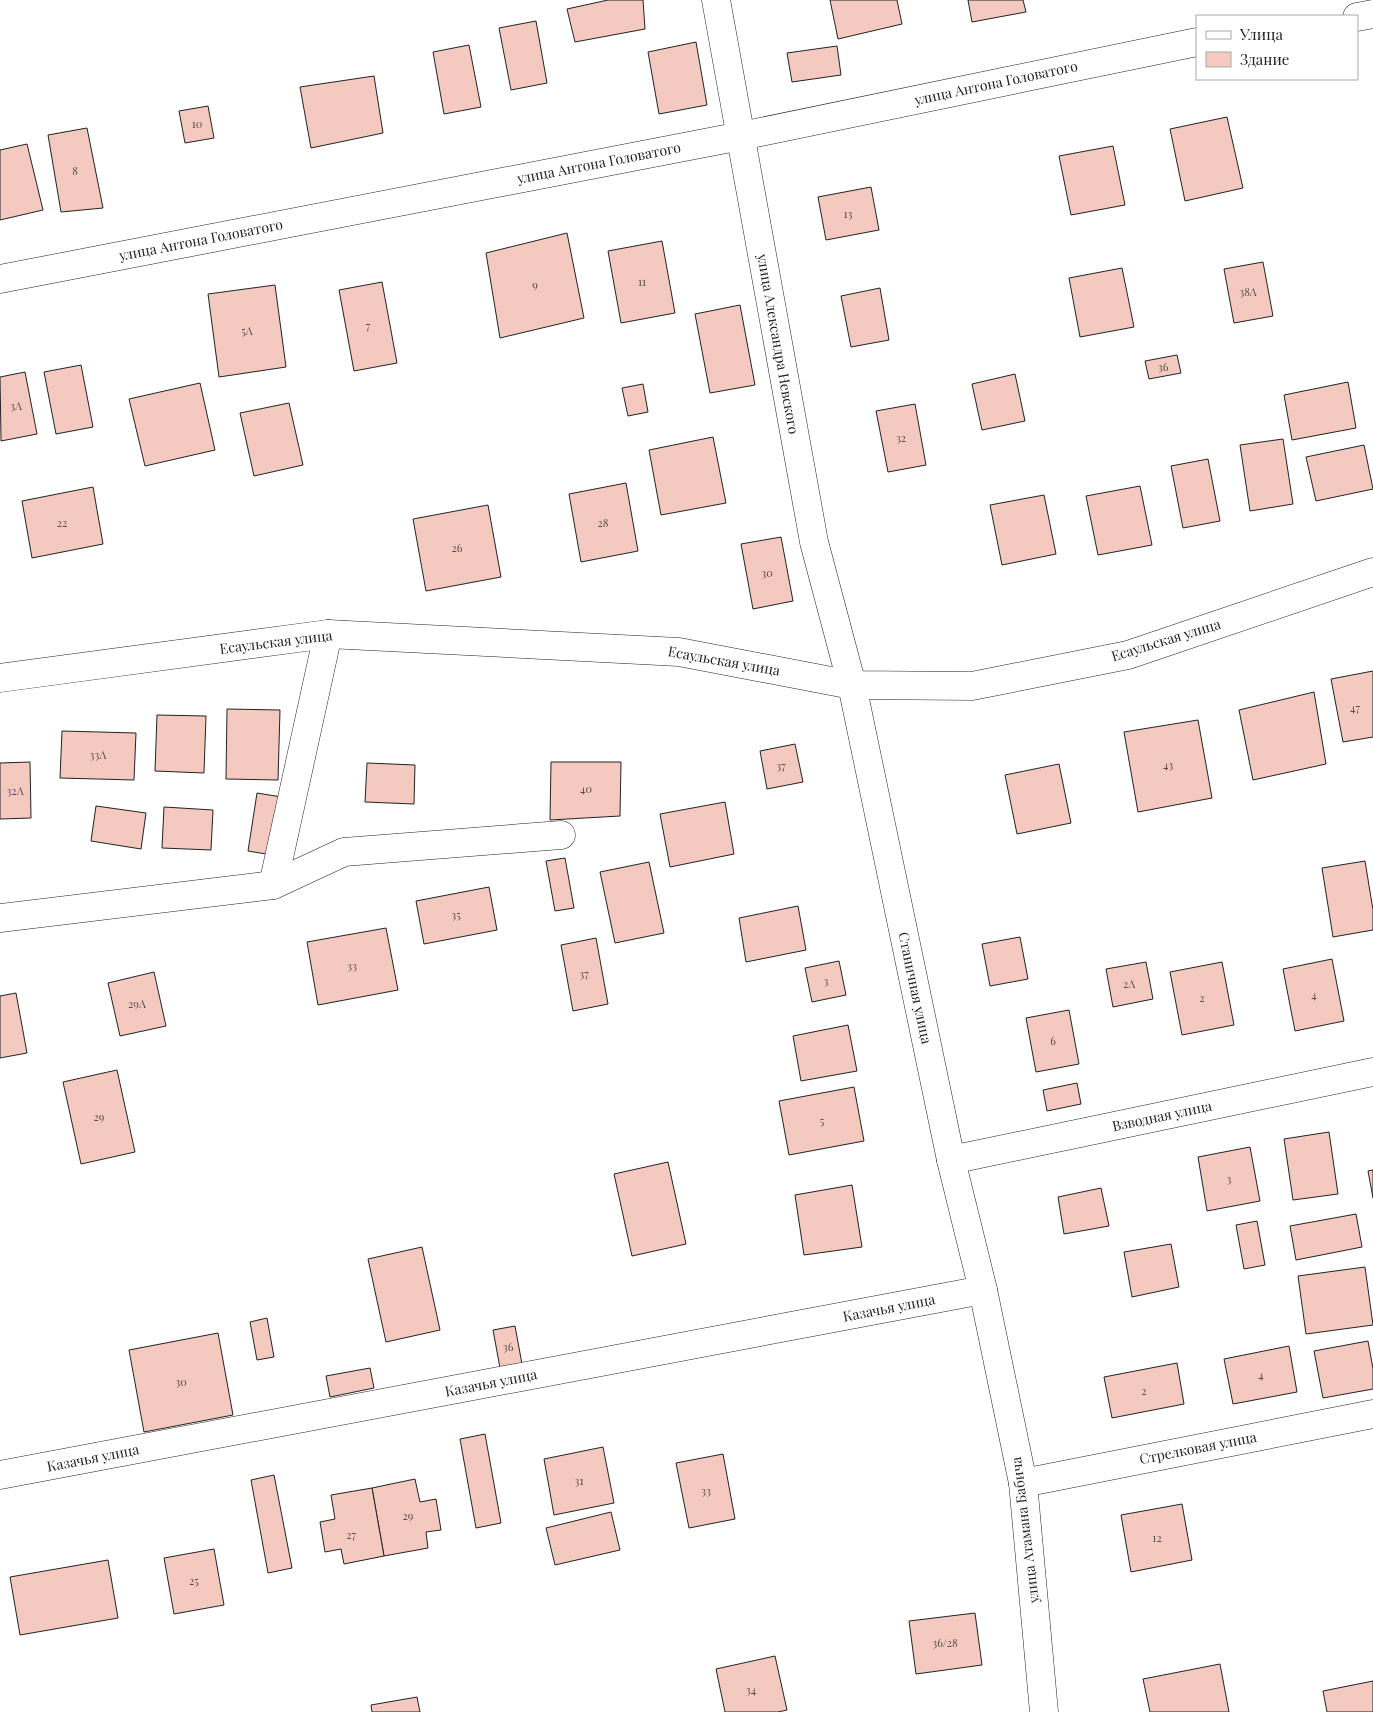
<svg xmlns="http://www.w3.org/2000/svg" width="1373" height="1712" font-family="'Playfair Display',serif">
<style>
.building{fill:#f3c9c0;stroke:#222}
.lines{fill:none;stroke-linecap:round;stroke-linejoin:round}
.minor-casing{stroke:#222;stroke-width:29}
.minor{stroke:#fff;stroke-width:28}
.labels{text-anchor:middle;stroke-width:4;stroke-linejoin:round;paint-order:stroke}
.number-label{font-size:11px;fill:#564c4a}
.street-label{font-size:14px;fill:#222;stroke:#fff}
</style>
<rect width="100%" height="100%" fill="#fff"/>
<g class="building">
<polygon points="608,0 643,0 645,29 575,42 567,9"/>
<polygon points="830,0 897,0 902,24 838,39"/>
<polygon points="968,0 1023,0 1026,12 972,22"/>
<polygon points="536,21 547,83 511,90 499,28"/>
<polygon points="696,42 707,105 659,114 648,52"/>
<polygon points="469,45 481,107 444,114 433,52"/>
<polygon points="837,46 841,75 792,82 787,53"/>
<polygon points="374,76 383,133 311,148 300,87"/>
<polygon points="208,106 214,138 185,143 179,111"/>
<polygon points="1227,117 1243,188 1185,201 1170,129"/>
<polygon points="87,128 103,208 61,212 48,135"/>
<polygon points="27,144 43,210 0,220 0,150"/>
<polygon points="1113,146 1125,205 1071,215 1059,156"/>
<polygon points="871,187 879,230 826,240 818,197"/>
<polygon points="567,233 584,318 500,338 486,253"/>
<polygon points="662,241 675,313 621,323 608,251"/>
<polygon points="1263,262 1273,316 1234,323 1224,269"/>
<polygon points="1122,268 1134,327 1080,337 1069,278"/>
<polygon points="382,282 397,363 354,371 339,290"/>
<polygon points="275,285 286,367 219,377 208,294"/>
<polygon points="880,288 889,340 851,347 841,296"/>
<polygon points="740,305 755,385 710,393 695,314"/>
<polygon points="1177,355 1181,373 1149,379 1145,361"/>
<polygon points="81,365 93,427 56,434 44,372"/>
<polygon points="25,372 37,434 1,441 0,377"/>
<polygon points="1015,374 1025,421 982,430 972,384"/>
<polygon points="1348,382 1356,428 1292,440 1284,395"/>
<polygon points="200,383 215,450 145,466 129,399"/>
<polygon points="643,384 648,412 628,416 622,388"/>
<polygon points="289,403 303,465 254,476 240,413"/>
<polygon points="915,404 926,465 888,472 876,411"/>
<polygon points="713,437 726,503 661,515 649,450"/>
<polygon points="1283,439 1293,504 1250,511 1240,445"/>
<polygon points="1364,445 1373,489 1316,501 1306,457"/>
<polygon points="1208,459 1220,521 1183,528 1171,466"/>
<polygon points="626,483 638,551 581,562 569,494"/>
<polygon points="1140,486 1152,545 1098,555 1086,496"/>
<polygon points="93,487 103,544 32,558 22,501"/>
<polygon points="1044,495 1056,554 1002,565 990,505"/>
<polygon points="488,505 501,577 426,591 413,519"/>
<polygon points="781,537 793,601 753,609 741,544"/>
<polygon points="1373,671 1373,737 1343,742 1331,679"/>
<polygon points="1314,692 1326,764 1253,780 1239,710"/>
<polygon points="227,709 280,710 278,780 226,779"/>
<polygon points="157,715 206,716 204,773 155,771"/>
<polygon points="1198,720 1212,798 1138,812 1124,732"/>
<polygon points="62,731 136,733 134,780 60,778"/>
<polygon points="795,744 803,782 767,789 760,751"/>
<polygon points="30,762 31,818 0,819 0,763"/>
<polygon points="551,762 621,762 620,816 550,820"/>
<polygon points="367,763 415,765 414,804 365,802"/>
<polygon points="1059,764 1071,823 1017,834 1005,775"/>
<polygon points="257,793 288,798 278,856 248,851"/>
<polygon points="725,802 734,854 670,867 660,814"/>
<polygon points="96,806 146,813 141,849 91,841"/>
<polygon points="164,807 213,810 211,850 162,848"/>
<polygon points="565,858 574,908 555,911 546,861"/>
<polygon points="1365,861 1373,910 1373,930 1333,937 1322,868"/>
<polygon points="649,862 664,933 615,943 600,872"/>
<polygon points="489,887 497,930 424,944 416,901"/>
<polygon points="798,906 806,950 746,962 739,918"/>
<polygon points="386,928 398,990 318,1005 307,942"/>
<polygon points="1020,937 1028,979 990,986 982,944"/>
<polygon points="596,938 608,1004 573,1011 561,945"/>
<polygon points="1332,959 1344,1021 1295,1031 1283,969"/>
<polygon points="839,961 846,995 812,1002 805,968"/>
<polygon points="1146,962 1153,999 1113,1007 1106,969"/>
<polygon points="1222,962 1234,1025 1182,1035 1170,972"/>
<polygon points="154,972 166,1026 120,1036 108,983"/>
<polygon points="16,993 27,1053 0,1058 0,996"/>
<polygon points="1069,1010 1079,1064 1036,1072 1026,1018"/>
<polygon points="848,1025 857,1071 801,1081 793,1036"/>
<polygon points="117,1070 135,1152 81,1164 63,1082"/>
<polygon points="1077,1083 1081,1104 1047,1111 1043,1090"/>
<polygon points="854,1087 864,1141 789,1155 779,1101"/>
<polygon points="1329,1132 1338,1194 1293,1200 1284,1139"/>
<polygon points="1250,1147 1260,1201 1207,1211 1198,1157"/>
<polygon points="668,1162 686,1244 632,1256 614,1174"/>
<polygon points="1373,1170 1373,1198 1368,1171"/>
<polygon points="852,1185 862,1247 804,1255 795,1195"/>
<polygon points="1101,1188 1109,1226 1064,1234 1058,1197"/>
<polygon points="1356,1214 1362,1247 1296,1260 1290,1226"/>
<polygon points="1257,1221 1265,1265 1244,1269 1236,1225"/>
<polygon points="1171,1244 1179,1287 1132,1297 1124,1252"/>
<polygon points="422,1247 440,1330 386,1342 368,1259"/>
<polygon points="1365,1267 1373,1325 1306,1334 1298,1276"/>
<polygon points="267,1318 274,1357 257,1360 250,1322"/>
<polygon points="515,1326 522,1364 500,1368 493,1330"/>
<polygon points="218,1333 233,1415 144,1432 129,1350"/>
<polygon points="1368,1341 1373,1369 1373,1389 1323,1398 1314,1351"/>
<polygon points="1289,1346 1297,1392 1233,1404 1224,1359"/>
<polygon points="1177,1363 1184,1404 1112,1418 1104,1377"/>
<polygon points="370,1368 374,1388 330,1397 326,1376"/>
<polygon points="485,1434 501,1523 476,1528 460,1439"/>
<polygon points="603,1447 614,1503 554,1515 544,1459"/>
<polygon points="723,1454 735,1519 689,1528 676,1463"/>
<polygon points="274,1475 292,1568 268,1573 251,1480"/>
<polygon points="415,1479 420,1502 436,1499 441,1530 426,1532 428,1548 384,1556 372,1488"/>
<polygon points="372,1488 384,1556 344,1564 341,1549 325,1552 320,1522 335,1519 331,1495"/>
<polygon points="1182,1504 1192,1560 1131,1572 1121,1515"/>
<polygon points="611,1512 620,1550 555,1565 546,1528"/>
<polygon points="214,1549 224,1605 174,1614 164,1558"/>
<polygon points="108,1560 118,1618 20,1635 10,1577"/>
<polygon points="975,1613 982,1665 916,1674 909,1621"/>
<polygon points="775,1656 787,1710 778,1712 725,1712 716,1669"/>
<polygon points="1220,1664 1229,1712 1150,1712 1143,1679"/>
<polygon points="1373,1681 1373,1712 1327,1712 1323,1691"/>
<polygon points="417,1697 420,1712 372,1712 371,1705"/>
</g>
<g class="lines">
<g class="minor-casing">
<g id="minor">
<polyline points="716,0 814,542 852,685 951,1160 983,1290 1023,1483 1044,1712"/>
<polyline points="1357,17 1373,14"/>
<polyline points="0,279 741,136 1197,42"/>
<polyline points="0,678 328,634 679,652 852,685 972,686 1128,655 1373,572"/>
<polyline points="273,885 328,634"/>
<polyline points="0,918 273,885 344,852 561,835"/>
<polyline points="951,1160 1373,1072"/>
<polyline points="0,1475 983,1290"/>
<polyline points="1023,1483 1373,1414"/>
</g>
</g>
<use href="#minor" class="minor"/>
</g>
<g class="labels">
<g class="number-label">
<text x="197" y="128">10</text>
<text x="75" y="175">8</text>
<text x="848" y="218">13</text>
<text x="642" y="286">11</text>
<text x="535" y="289">9</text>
<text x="1248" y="296">38А</text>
<text x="368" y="330">7</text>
<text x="247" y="335">5А</text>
<text x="1163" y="371">36</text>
<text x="16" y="410">3А</text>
<text x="901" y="442">32</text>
<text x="62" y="527">22</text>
<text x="603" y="527">28</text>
<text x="457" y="552">26</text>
<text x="767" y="577">30</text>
<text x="1355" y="712">47</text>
<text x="98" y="759">33А</text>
<text x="1168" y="769">43</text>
<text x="781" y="770">37</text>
<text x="586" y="793">40</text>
<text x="15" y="795">32А</text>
<text x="456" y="919">35</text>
<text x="352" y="970">33</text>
<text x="584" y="978">37</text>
<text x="826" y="985">3</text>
<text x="1129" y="988">2А</text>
<text x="1314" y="999">4</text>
<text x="1202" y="1002">2</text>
<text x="137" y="1008">29А</text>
<text x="1053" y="1045">6</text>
<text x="99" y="1121">29</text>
<text x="822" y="1125">5</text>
<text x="1229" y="1183">3</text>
<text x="508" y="1351">36</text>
<text x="1261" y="1379">4</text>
<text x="181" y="1386">30</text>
<text x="1144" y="1395">2</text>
<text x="579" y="1485">31</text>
<text x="706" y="1495">33</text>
<text x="408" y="1520">29</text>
<text x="351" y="1539">27</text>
<text x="1157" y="1542">12</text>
<text x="194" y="1585">25</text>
<text x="945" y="1647">36/28</text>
<text x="751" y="1694">34</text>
</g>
<g class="street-label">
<text transform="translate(996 83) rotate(-12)" y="5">улица Антона Головатого</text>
<text transform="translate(599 163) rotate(-11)" y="5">улица Антона Головатого</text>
<text transform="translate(201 240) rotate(-11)" y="5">улица Антона Головатого</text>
<text transform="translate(778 344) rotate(80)" y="5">улица Александра Невского</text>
<text transform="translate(1166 640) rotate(-17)" y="5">Есаульская улица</text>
<text transform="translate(276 642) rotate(-7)" y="5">Есаульская улица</text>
<text transform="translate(724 661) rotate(10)" y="5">Есаульская улица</text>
<text transform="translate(915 988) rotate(78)" y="5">Станичная улица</text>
<text transform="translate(1162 1116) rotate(-12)" y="5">Взводная улица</text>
<text transform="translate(889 1308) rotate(-11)" y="5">Казачья улица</text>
<text transform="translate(491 1383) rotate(-11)" y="5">Казачья улица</text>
<text transform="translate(1198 1448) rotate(-11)" y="5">Стрелковая улица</text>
<text transform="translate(93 1458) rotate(-11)" y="5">Казачья улица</text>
<text transform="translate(1025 1530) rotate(-97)" y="5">улица Атамана Бабича</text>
</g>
</g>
<rect x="1196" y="15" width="162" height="65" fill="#ffffff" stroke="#a7a7a7"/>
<rect x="1206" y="31" width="25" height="8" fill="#ffffff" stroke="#a7a7a7"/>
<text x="1240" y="40" font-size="15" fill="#222222">Улица</text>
<rect x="1206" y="52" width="25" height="15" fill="#f3c9c0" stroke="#a7a7a7"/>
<text x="1240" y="65" font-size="15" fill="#222222">Здание</text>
</svg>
